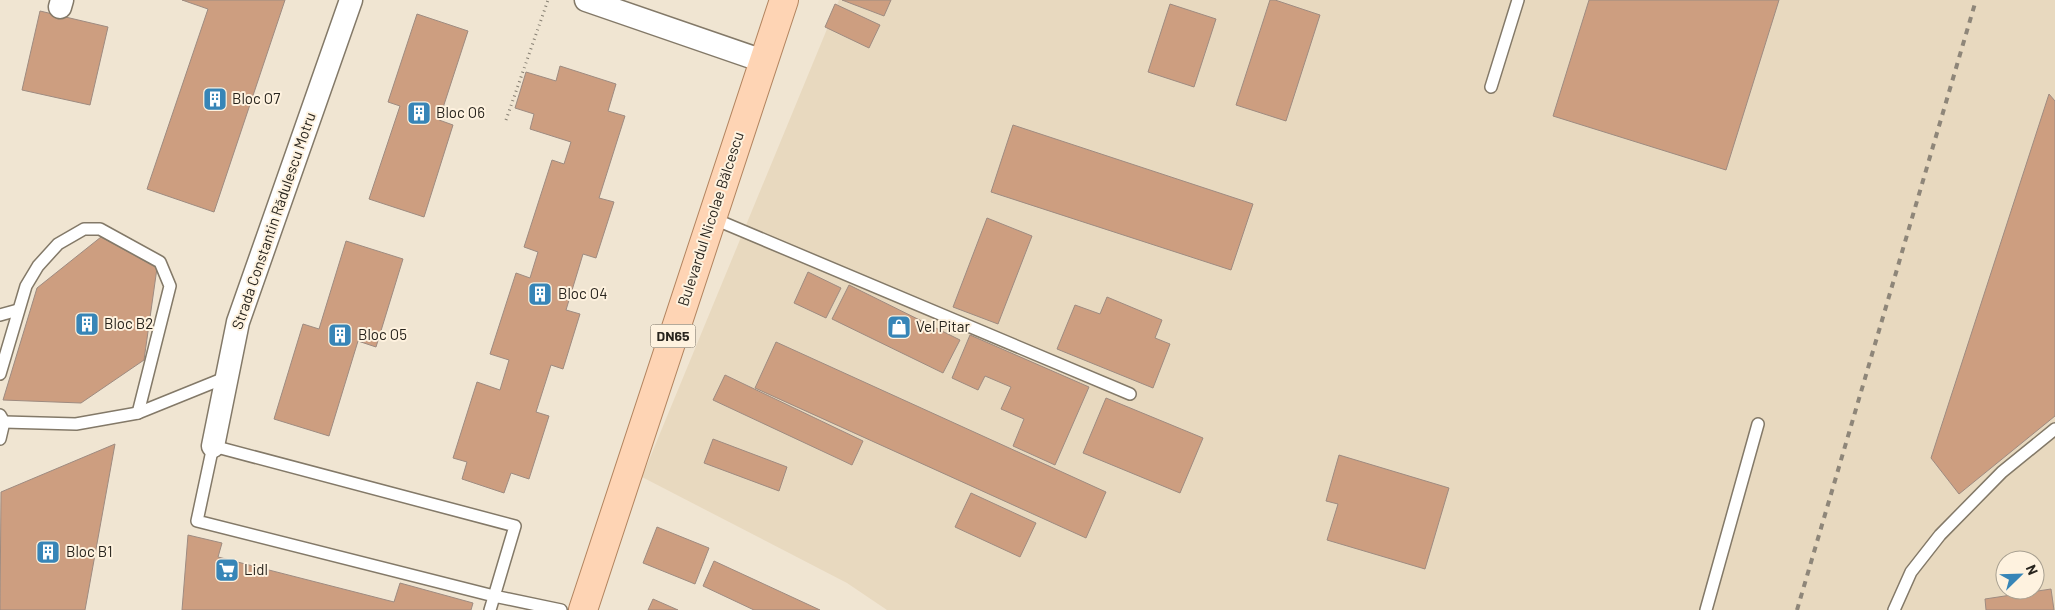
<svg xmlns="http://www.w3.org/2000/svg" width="2055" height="610" font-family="Barlow,sans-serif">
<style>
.built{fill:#e8d9bf;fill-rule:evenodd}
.building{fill:#cd9e80;stroke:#9e8b80}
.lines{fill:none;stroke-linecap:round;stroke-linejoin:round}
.lane-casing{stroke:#837968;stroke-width:14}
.street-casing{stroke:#837968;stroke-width:25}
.primary-casing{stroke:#b2845f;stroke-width:30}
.path{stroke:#867f72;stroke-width:3;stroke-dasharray:1 4;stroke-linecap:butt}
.lane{stroke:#fff;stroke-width:11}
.street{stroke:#fff;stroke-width:22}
.primary{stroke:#fed4b4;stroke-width:28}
.rail{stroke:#8e8679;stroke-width:4;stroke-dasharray:6 6;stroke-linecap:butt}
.labels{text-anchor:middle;stroke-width:4;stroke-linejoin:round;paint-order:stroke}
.shield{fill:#fef2df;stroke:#686257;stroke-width:1}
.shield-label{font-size:14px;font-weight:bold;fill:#28241d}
.poi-label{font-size:15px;fill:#28241d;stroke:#fef2df;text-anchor:start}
.street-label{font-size:15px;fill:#28241d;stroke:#fef2df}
</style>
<rect width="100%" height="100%" fill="#f0e5d2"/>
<path class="built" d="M839,0H2055V610H887L847,583L642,477ZM2005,560H2035V590H2005Z"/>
<g class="building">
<polygon points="182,0 285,0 214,212 147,189 208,9"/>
<polygon points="842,0 891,0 884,16"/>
<polygon points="1270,0 1275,0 1320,15 1286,121 1236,105"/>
<polygon points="1589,0 1779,0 1726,170 1553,116"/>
<polygon points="835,4 880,25 869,48 825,27"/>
<polygon points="1170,4 1216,19 1194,87 1148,72"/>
<polygon points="40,11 108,27 90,105 22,90"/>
<polygon points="417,14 468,31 439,120 453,125 424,217 369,199 400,106 388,102"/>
<polygon points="560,66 616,84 608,111 625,116 599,198 614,202 596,258 583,254 566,310 580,314 563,369 551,365 536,412 549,416 529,479 511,473 504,493 462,479 467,462 453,458 477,382 500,390 509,360 490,354 516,273 530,278 538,252 524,247 552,160 564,164 571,142 530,129 534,114 515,108 526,72 556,81"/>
<polygon points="2049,94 2055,101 2055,416 1959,494 1931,458"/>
<polygon points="1013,125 1253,204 1231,270 991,192"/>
<polygon points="987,218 1032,236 998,324 953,307"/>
<polygon points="101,237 157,268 144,360 81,403 3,400 37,288"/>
<polygon points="346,241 403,259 376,347 358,341 329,436 274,419 303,324 319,329"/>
<polygon points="808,272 841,288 826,318 794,303"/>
<polygon points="849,285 960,340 943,373 832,319"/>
<polygon points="1107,297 1162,320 1155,338 1170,344 1153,388 1057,349 1075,305 1100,314"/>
<polygon points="970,335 1089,387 1055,465 1013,446 1024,419 1001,409 1011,387 985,376 978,390 952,378"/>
<polygon points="776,342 1106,492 1086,538 755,388"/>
<polygon points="725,375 863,441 852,465 713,400"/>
<polygon points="1106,398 1203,438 1180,493 1083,453"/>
<polygon points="713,439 787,467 779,491 704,463"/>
<polygon points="115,444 85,610 0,610 1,492"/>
<polygon points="1339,455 1449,488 1425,569 1327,540 1338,504 1326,501"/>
<polygon points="971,493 1036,523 1020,557 955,527"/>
<polygon points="657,527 709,548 695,584 643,563"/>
<polygon points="188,535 222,543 218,557 394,602 400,583 473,603 471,610 182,610"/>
<polygon points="714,561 820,610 754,610 703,586"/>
<polygon points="2051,589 2054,610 1986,610 1985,599"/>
<polygon points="653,599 678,610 648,610"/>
</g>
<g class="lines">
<g class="lane-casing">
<g id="lane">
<polyline points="1491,87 1518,0"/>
<polyline points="712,218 1130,394"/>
<polyline points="0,315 18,310"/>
<polyline points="0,374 26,286 38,266 58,244 84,229 100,229 160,262 170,286 138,413"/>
<polyline points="0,415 4,422 0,439"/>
<polyline points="4,422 76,424 138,413 227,377"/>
<polyline points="490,610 515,526 213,446 197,521 494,596 561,610"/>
<polyline points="1706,610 1758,424"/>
<polyline points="1894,610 1911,572 1940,535 2002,472 2055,429"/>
</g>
</g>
<g class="street-casing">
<g id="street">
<polyline points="586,0 763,61"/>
<polyline points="60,7 62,0"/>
<polyline points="213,446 238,322 351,0"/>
</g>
</g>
<g class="primary-casing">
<polyline id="primary" points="583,610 784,0"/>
</g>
<polyline class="path" points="506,120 548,0"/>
<use href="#lane" class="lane"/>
<use href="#street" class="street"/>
<use href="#primary" class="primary"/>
<polyline class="rail" points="1797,610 1976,0"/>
</g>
<defs>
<g id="building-square" transform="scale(1.25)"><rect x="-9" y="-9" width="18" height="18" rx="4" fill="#3785b7" stroke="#fef2df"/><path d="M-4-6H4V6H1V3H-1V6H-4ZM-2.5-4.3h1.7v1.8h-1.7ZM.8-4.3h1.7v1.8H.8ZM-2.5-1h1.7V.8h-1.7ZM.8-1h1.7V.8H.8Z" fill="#fff"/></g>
<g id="shop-square" transform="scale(1.25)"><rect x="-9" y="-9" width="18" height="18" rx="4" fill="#3785b7" stroke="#fef2df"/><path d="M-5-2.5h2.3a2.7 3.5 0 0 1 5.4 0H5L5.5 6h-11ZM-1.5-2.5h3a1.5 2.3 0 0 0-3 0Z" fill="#fff"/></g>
<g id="supermarket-square" transform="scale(1.25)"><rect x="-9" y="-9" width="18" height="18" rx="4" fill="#3785b7" stroke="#fef2df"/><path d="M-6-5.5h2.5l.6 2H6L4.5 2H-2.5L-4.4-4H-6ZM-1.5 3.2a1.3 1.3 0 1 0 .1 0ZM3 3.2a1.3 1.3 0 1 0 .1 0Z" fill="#fff"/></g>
</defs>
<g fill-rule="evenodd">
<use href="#building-square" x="215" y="99"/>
<use href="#building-square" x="419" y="113"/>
<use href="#building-square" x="540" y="294"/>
<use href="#building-square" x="87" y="324"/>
<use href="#shop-square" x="899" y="327"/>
<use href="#building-square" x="340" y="335"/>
<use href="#building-square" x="48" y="552"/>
<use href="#supermarket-square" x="227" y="570"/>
</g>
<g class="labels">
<rect class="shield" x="650.5" y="324.5" width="45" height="23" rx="4"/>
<g class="shield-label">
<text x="673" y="341">DN65</text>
</g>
<g class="poi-label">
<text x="232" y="104">Bloc O7</text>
<text x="436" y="118">Bloc O6</text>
<text x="558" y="299">Bloc O4</text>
<text x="104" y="329">Bloc B2</text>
<text x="916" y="332">Vel Pitar</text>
<text x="358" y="340">Bloc O5</text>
<text x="66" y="557">Bloc B1</text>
<text x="244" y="575">Lidl</text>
</g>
<g class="street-label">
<text transform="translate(711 219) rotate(-72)" y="5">Bulevardul Nicolae Bălcescu</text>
<text transform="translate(274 221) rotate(-71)" y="5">Strada Constantin Rădulescu Motru</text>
</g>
</g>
<g transform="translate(2020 575) rotate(67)"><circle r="24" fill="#fef2df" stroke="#a8a091"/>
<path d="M0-4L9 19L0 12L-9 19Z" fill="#3785b7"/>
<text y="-8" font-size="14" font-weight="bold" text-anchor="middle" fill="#28241d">N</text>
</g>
</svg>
